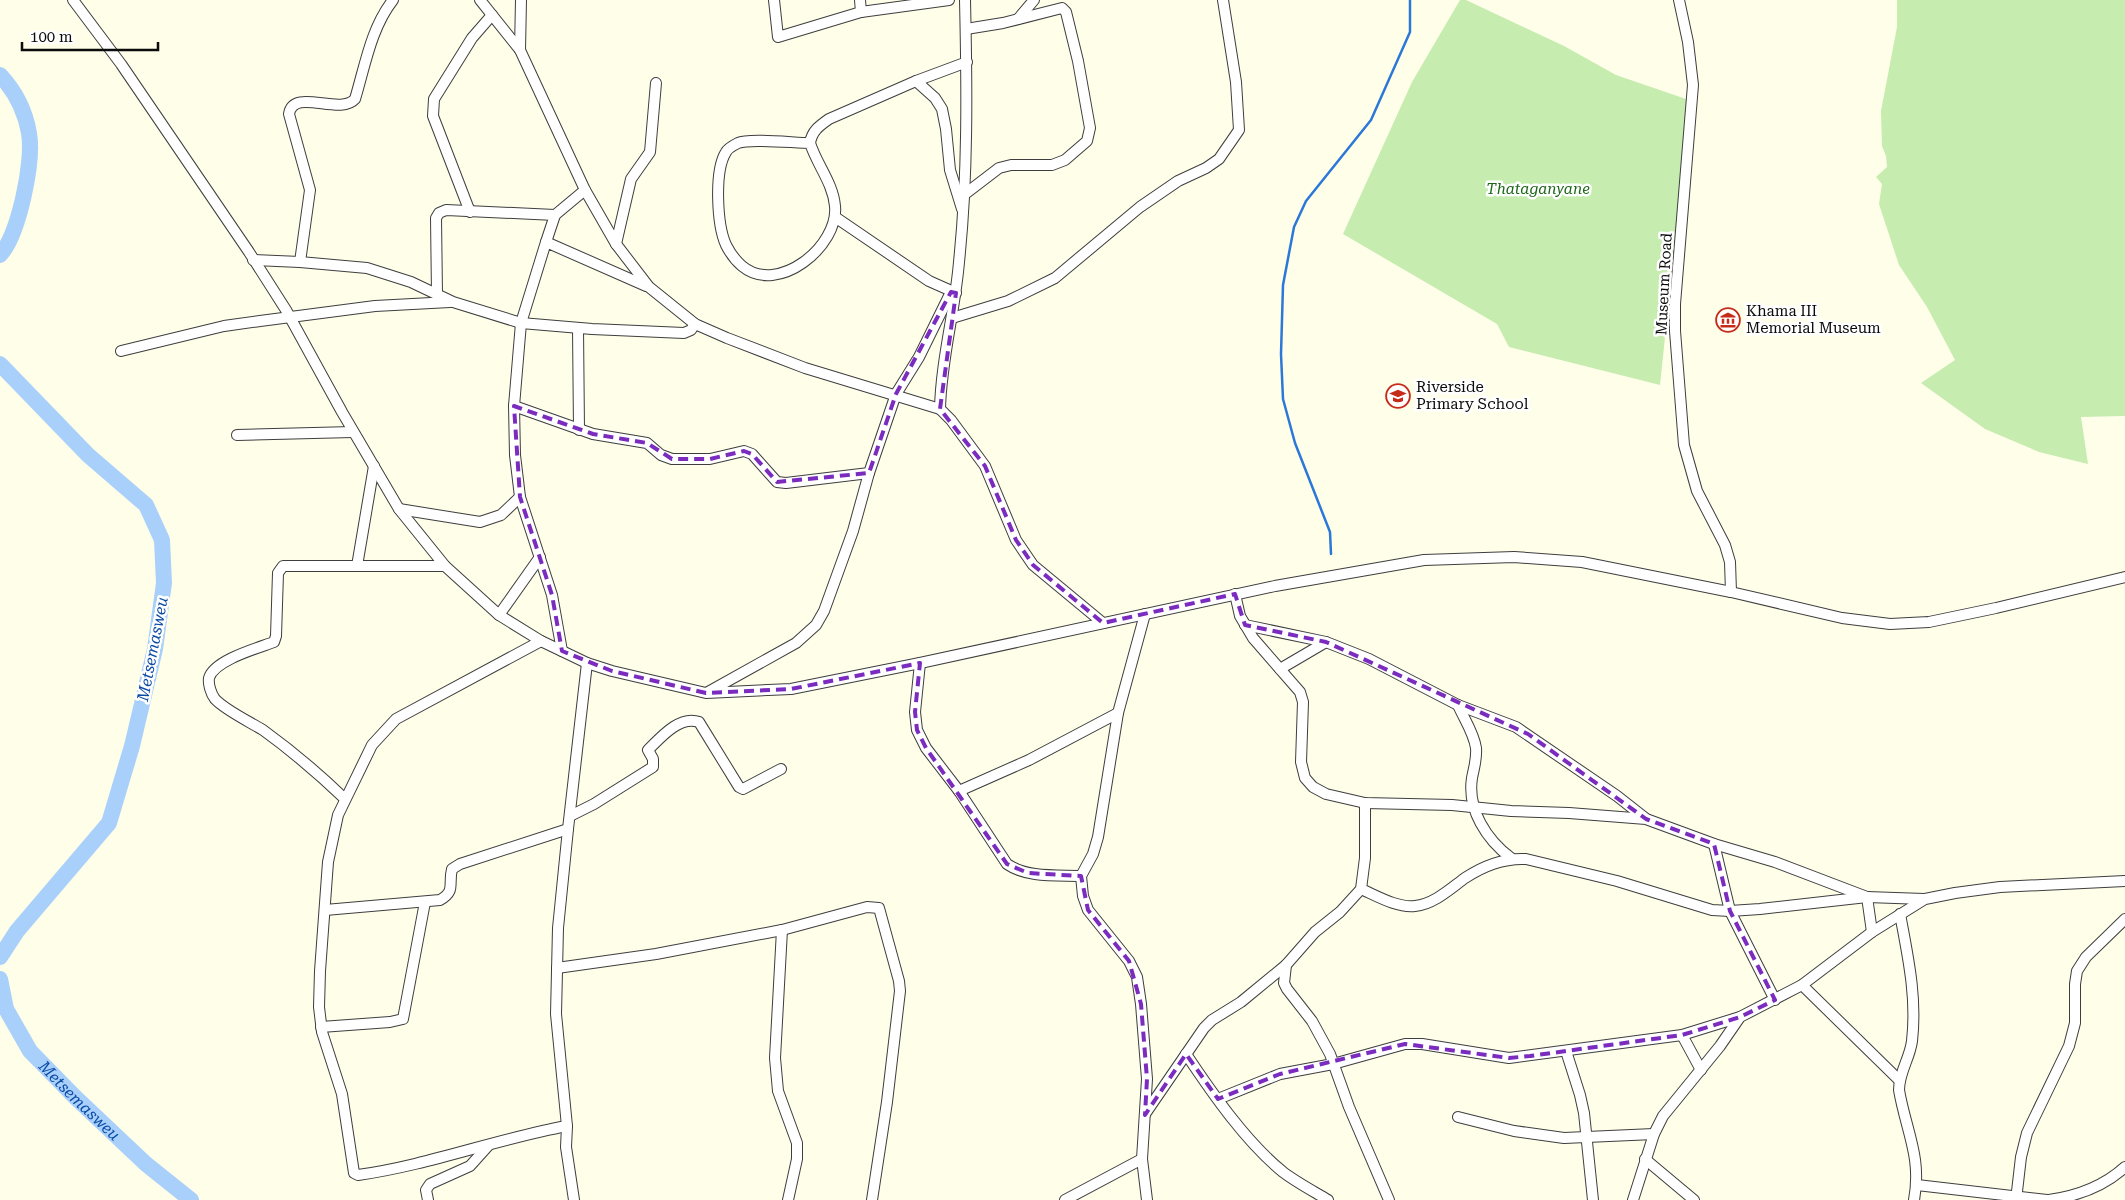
<svg xmlns="http://www.w3.org/2000/svg" width="2125" height="1200" font-family="'Roboto Serif',serif">
<style>
.green{fill:#c6ecb0}
.lines{fill:none;stroke-linecap:round;stroke-linejoin:round}
.stream{stroke:#2b78d8;stroke-width:2.5}
.river{stroke:#a9d0fb;stroke-width:16}
.minor-casing{stroke:#3e3e3e;stroke-width:12}
.minor{stroke:#fff;stroke-width:10}
.marked{fill:none;stroke:#7b2cbf;stroke-width:4;stroke-dasharray:10 6;stroke-linejoin:round}
.labels{text-anchor:middle;stroke-width:5;stroke-linejoin:round;paint-order:stroke}
.park-label{font-size:15px;font-style:italic;fill:#1c6717;stroke:#fff}
.street-label{font-size:15px;fill:#0b0b0b;stroke:#fff}
.poi-label{font-size:15px;fill:#0b0b0b;stroke:#fff;text-anchor:start}
.water-label{font-size:16px;font-style:italic;fill:#0c4ba5;stroke:#fff}
</style>
<rect width="100%" height="100%" fill="#fffee9"/>
<g class="green">
<polygon points="1460,0 1466,0 1564,46 1616,75 1686,99 1685,147 1660,385 1509,347 1497,324 1343,234 1412,82"/>
<polygon points="1897,0 2125,0 2125,416 2081,417 2088,464 2039,452 1985,429 1921,383 1955,360 1927,307 1899,265 1879,204 1882,184 1876,177 1887,167 1886,156 1882,146 1881,111 1897,27"/>
</g>
<g class="lines">
<polyline class="stream" points="1331,554 1330,532 1295,443 1283,399 1281,354 1283,285 1294,227 1306,201 1371,120 1410,32 1410,0"/>
<g class="river">
<path d="M0,75C16,92 25,110 29,133C34,161 19,234 0,255"/>
<polyline points="0,364 88,455 146,505 162,540 164,583 155,649 132,746 109,823 17,931 0,957"/>
<path id="s1" d="M0,979L6,1009L30,1051L75,1097L146,1164L191,1200"/>
</g>
<g class="minor-casing">
<g id="minor">
<polyline points="73,0 121,64 249,252 286,310 342,412 399,509 445,566 499,615 541,641 587,663 612,671 706,693 791,689 920,663 1275,586 1424,560 1514,557 1582,562 1731,592 1842,618 1890,624 1929,622 1996,608 2125,577"/>
<polyline points="480,0 520,50"/>
<polyline points="521,0 520,50 585,190 616,244 649,287 695,324 727,338 805,368 940,409"/>
<polyline points="774,0 778,37 861,12 949,0"/>
<polyline points="860,0 861,12"/>
<path d="M965,0C967,88 968,175 959,262C955,311 941,360 940,409L951,420L985,466L1016,540L1033,565L1103,623"/>
<polyline points="1679,0 1688,42 1693,85 1675,304 1675,331 1684,445 1697,491 1725,545 1730,562 1731,592"/>
<polyline points="1018,19 1034,0"/>
<polyline points="916,81 935,98 942,109 946,129 950,170 962,209"/>
<path d="M810,143C795,143 749,138 738,143C734,145 728,148 726,152C714,171 717,225 726,245C730,253 735,260 742,266C778,296 839,246 835,206C833,183 817,165 810,143C812,131 819,126 829,119L916,81L967,62"/>
<polyline points="965,194 999,168 1011,165 1052,165 1065,160 1087,141 1090,128 1078,61 1066,12 1062,8 1003,23 966,29"/>
<polyline points="470,212 433,116 434,99 472,38 492,15"/>
<polyline points="835,217 929,281 956,293"/>
<polyline points="546,242 555,215 585,190"/>
<polyline points="616,244 631,179 650,152 656,83"/>
<polyline points="253,260 300,262 367,268 411,282 453,302 521,323 592,329 684,333 691,330 695,324"/>
<path d="M300,262L310,190L289,114C293,87 340,116 355,99C365,66 371,28 393,0"/>
<polyline points="437,294 436,218 439,213 446,210 555,215"/>
<polyline points="952,318 1008,301 1055,278 1140,207 1178,181 1206,168 1219,159 1239,130 1236,82 1223,0"/>
<polyline points="578,328 579,430"/>
<polyline points="121,351 224,326 260,321 375,306 450,302"/>
<polyline points="514,406 593,434 647,443 661,455 672,459 710,459 744,451 752,454 777,482 786,483 869,473 896,394 919,357 951,292"/>
<polyline points="237,435 353,432"/>
<polyline points="399,509 480,522 501,515 520,497"/>
<polyline points="357,566 374,466"/>
<polyline points="1235,594 1240,616 1253,638 1300,692 1303,702 1301,762 1305,778 1313,787 1326,794 1365,803 1452,805 1511,811 1569,813 1646,819 1714,844 1775,862 1867,897 1872,932"/>
<polyline points="1145,614 1118,713 1098,837 1093,854 1081,876 1083,896 1088,910 1129,961 1137,977 1141,1004 1147,1079 1142,1159 1147,1200"/>
<polyline points="499,615 540,557"/>
<polyline points="1245,625 1326,642 1369,659 1458,705 1516,727 1617,796 1645,818"/>
<path d="M541,641L396,719L372,745L338,815L328,862L320,971L319,1007L322,1032L342,1094L354,1173L358,1175C429,1165 496,1139 567,1126"/>
<polyline points="562,651 552,595 520,497 515,455 514,406 521,323 546,242 646,286"/>
<path d="M920,663L915,712L917,730L926,748L959,791L1007,864C1027,878 1057,875 1081,876"/>
<polyline points="1280,669 1326,642"/>
<polyline points="708,692 796,643 816,625 824,611 853,531 869,473"/>
<path d="M1458,705C1464,719 1474,733 1476,748C1477,759 1474,767 1472,778C1467,810 1487,840 1511,858"/>
<polyline points="959,791 1029,760 1118,713"/>
<path d="M345,799C319,774 292,751 263,730C250,722 225,710 215,699C211,694 208,684 209,678C214,660 258,648 274,642L276,636L278,573L283,566H445"/>
<path d="M570,816L594,804L653,767V759L648,750C661,737 680,715 699,722L739,787L743,789L781,769"/>
<polyline points="1714,844 1730,911 1775,1000"/>
<path d="M1361,889C1377,896 1397,908 1415,906C1434,904 1450,889 1465,878C1483,866 1504,858 1526,859L1617,881L1712,910L1730,911L1760,909L1867,897L1924,899"/>
<path d="M325,910L440,900C456,891 448,884 452,869L460,864L568,829"/>
<path d="M1900,914C1908,957 1917,997 1912,1041C1910,1058 1899,1072 1899,1090C1906,1131 1922,1157 1914,1200"/>
<polyline points="782,930 775,1058 778,1091 797,1143 797,1159 788,1200"/>
<polyline points="1286,965 1284,983 1287,989 1312,1021 1330,1054 1349,1107 1389,1200"/>
<polyline points="557,968 656,954 782,930 867,907 879,908 899,981 900,991 887,1102 872,1200"/>
<polyline points="1802,985 1899,1080"/>
<polyline points="321,1027 390,1022 403,1019 425,902"/>
<polyline points="1682,1035 1701,1070"/>
<polyline points="1566,1051 1580,1095 1584,1113 1593,1200"/>
<path d="M1186,1054C1212,1093 1246,1142 1283,1172C1296,1182 1313,1191 1328,1200"/>
<polyline points="1218,1099 1280,1074 1333,1064 1405,1044 1422,1044 1509,1058 1682,1035 1740,1017"/>
<polyline points="1145,1114 1204,1028 1212,1020 1241,1002 1286,965 1315,932 1340,912 1361,889 1365,858 1365,803"/>
<polyline points="1458,1117 1514,1131 1564,1138 1654,1134"/>
<polyline points="1645,1159 1694,1200"/>
<polyline points="1917,1185 2047,1200"/>
<polyline points="428,1200 426,1190 430,1184 470,1166 488,1146"/>
<polyline points="574,1200 566,1147 567,1126 556,1014 558,928 568,829 587,663"/>
<polyline points="1065,1200 1142,1159"/>
<polyline points="1633,1200 1654,1134 1663,1116 1720,1046 1740,1017 1802,985 1872,932 1925,899 1955,893 2000,887 2125,881"/>
<polyline points="2016,1200 2021,1157 2027,1133 2069,1046 2075,1023 2075,984 2077,971 2086,957 2125,919"/>
<path d="M2049,1200C2078,1196 2103,1187 2125,1167"/>
</g>
</g>
<use href="#minor" class="minor"/>
</g>
<path class="marked" d="M951,292L956,293L940,409L985,466L1016,540L1033,565L1103,623L1235,594L1245,625L1326,642L1528,734L1646,819L1714,844L1730,911L1775,1000L1740,1017L1682,1035L1530,1056L1509,1058L1405,1044L1280,1074L1218,1099L1186,1054L1145,1115L1147,1079L1141,1004L1129,961L1088,910L1081,876L1028,873L1007,864L926,748L917,730L915,712L920,663L791,689L706,693L612,671L562,651L552,595L520,497L514,406L593,434L647,443L672,459H710L744,451L752,454L777,482L869,473L896,394Z"/>
<defs>
<g id="museum-ring" transform="scale(1.25)"><circle r="9.5" fill="#fff" stroke="#c52b19" stroke-width="1.5"/><path d="M0-6L6-3V-2H-6V-3ZM-5-1h2V3h-2ZM-1-1h2V3h-2ZM3-1h2V3H3ZM-6 4H6V6H-6Z" fill="#c52b19"/></g>
<g id="school-ring" transform="scale(1.25)"><circle r="9.5" fill="#fff" stroke="#c52b19" stroke-width="1.5"/><path d="M0-5L7-2L0 1L-7-2ZM-4 1L0 2.5L4 1V4Q0 6-4 4Z" fill="#c52b19"/></g>
</defs>
<g fill-rule="evenodd">
<use href="#museum-ring" x="1728" y="320"/>
<use href="#school-ring" x="1398" y="396"/>
</g>
<g class="labels">
<g class="park-label">
<text x="1538" y="194">Thataganyane</text>
</g>
<g class="street-label">
<text transform="translate(1664 284) rotate(-87)" y="5">Museum Road</text>
</g>
<g class="poi-label">
<text x="1746" y="316">Khama III<tspan x="1746" dy="17">Memorial Museum</tspan></text>
<text x="1416" y="392">Riverside<tspan x="1416" dy="17">Primary School</tspan></text>
</g>
<g class="water-label">
<text transform="translate(152 649) rotate(-79)" y="6">Metsemasweu</text>
<text dy="6" stroke="none"><textPath href="#s1" startOffset="149">Metsemasweu</textPath></text>
</g>
</g>
<path d="M22 42v8h136v-8" fill="none" stroke="#0b0b0b" stroke-width="2.5"/>
<text x="30" y="42" font-size="15" fill="#0b0b0b" stroke="#ffffff" stroke-width="4" paint-order="stroke">100 m</text>
</svg>
